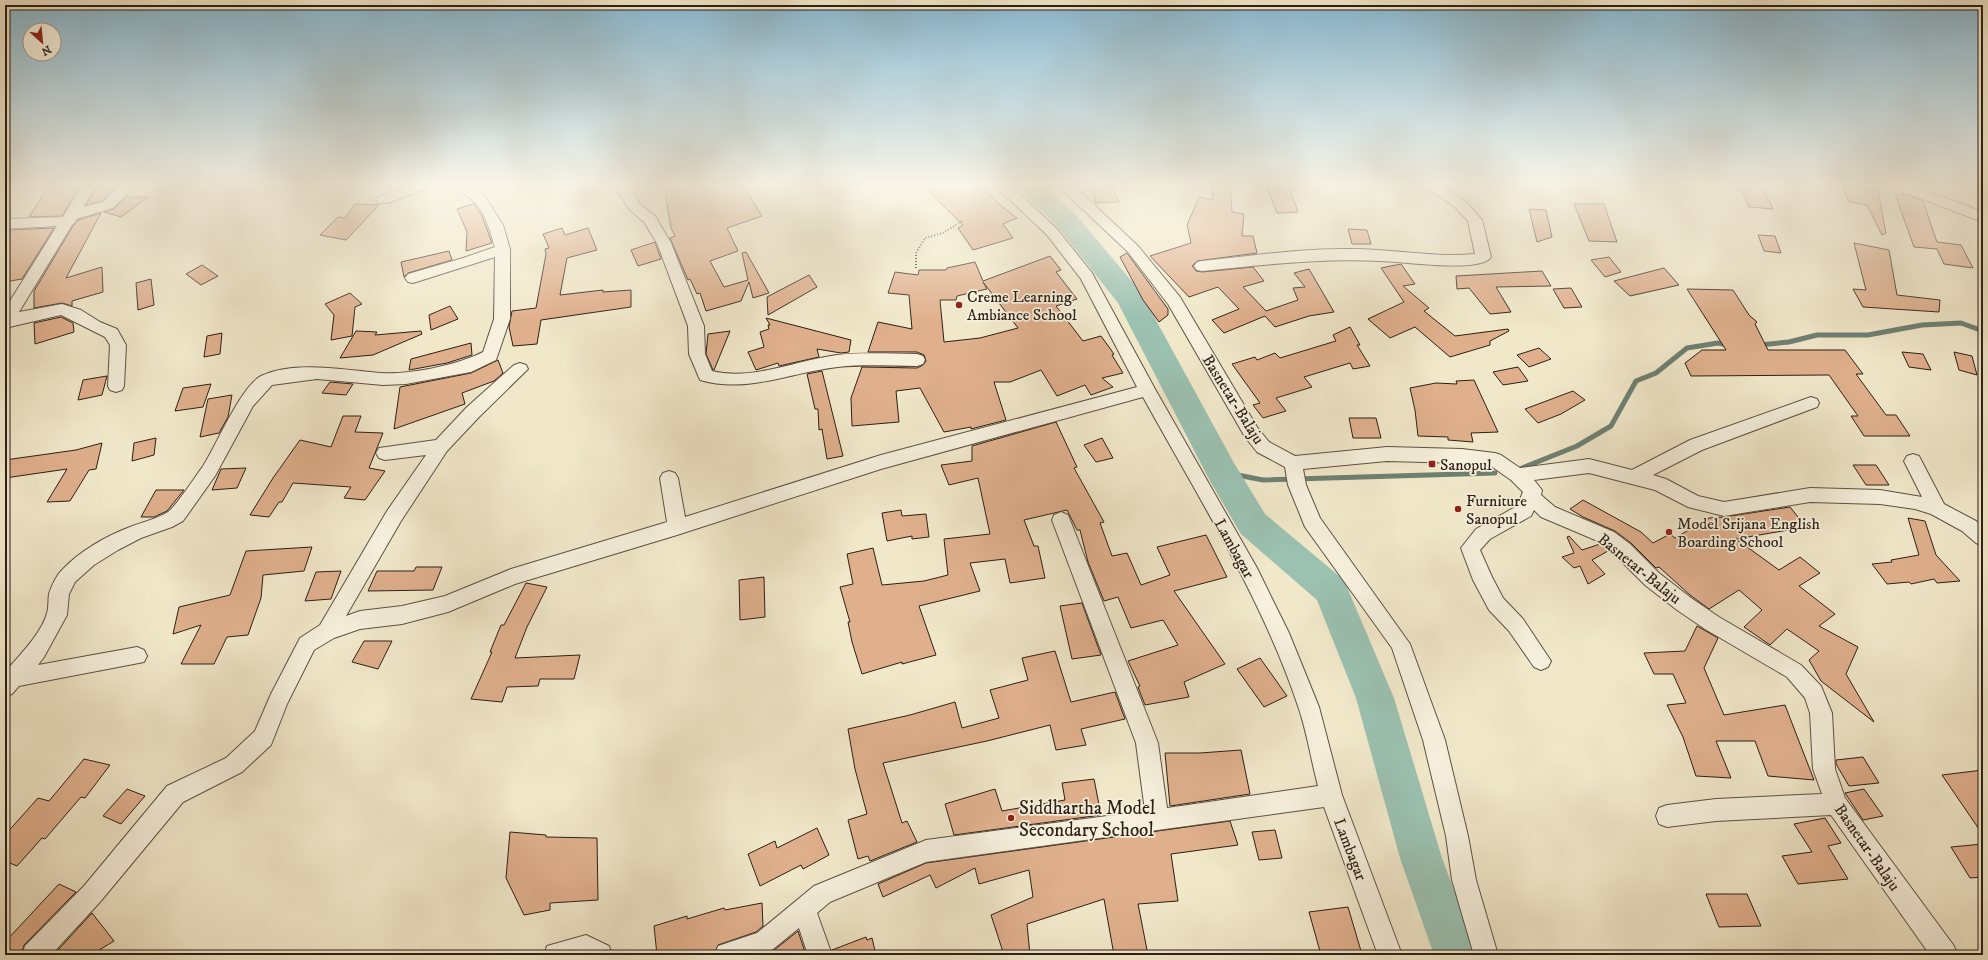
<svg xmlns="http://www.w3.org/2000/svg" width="1988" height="960" font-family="'IM FELL DW Pica',serif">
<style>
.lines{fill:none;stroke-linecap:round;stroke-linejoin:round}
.stream{stroke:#6e8073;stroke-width:5}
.river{fill:#9bc1b1;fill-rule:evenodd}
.building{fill:#e0b08d;stroke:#2b1f16;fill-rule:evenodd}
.minor-casing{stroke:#5c5143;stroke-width:2}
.path{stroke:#2b1f16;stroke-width:2;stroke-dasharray:1 2;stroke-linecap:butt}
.minor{fill:#f6f0dd;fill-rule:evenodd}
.poi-dot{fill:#8f2418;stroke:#f6f0dd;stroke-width:1.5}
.labels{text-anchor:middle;stroke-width:3.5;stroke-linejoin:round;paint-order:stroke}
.poi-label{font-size:16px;fill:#2b1f16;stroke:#f6f0dd;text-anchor:start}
.street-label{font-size:16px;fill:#2b1f16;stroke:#f6f0dd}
.near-poi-label{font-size:19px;fill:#2b1f16;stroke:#f6f0dd;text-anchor:start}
</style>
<rect width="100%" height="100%" fill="#f1e8ca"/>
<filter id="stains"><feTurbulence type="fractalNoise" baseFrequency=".005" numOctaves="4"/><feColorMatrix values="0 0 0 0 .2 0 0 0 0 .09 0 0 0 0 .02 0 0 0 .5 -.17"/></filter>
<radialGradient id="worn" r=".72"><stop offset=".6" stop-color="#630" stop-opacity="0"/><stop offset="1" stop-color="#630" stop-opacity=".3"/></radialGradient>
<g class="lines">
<g class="stream">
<polyline points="1759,345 1789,342 1817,335 1868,335 1922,325 1961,323 1983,331"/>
<polyline points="1522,468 1577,446 1611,426 1636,381 1656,373 1687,348 1718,343 1728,345"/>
<polyline points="1222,472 1263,480 1495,473"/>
</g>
<polygon class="river" points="1014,184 1043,184 1076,215 1140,291 1234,463 1265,514 1344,580 1394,698 1442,858 1478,955 1434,955 1400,858 1356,698 1317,600 1241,534 1210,481 1118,303 1058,227"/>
</g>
<g class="building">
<polygon points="50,184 81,184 62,216 29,217"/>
<polygon points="98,184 119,184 102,201 86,205"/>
<polygon points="671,184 742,184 762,216 727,228 738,251 710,261 724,287 748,280 742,253 746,252 769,293 753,298 749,282 741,301 706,311 700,293 697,294 690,279 688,280 670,238 675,236 671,228 664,186"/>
<polygon points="921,184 979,184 1000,205 1017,218 1003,224 1013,238 973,250 958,228 963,225"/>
<polygon points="1093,184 1112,185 1119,202 1095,203"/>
<polygon points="1211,184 1230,184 1232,212 1244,214 1242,236 1253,236 1257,253 1197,261 1192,266 1196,271 1202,272 1253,267 1264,281 1243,287 1266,311 1298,300 1293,288 1305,287 1294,273 1309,269 1334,312 1309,316 1275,327 1265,316 1224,333 1212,320 1239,309 1218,287 1189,297 1150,256 1191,243 1187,225 1199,197 1213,200"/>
<polygon points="1738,184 1761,184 1773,209 1749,207"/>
<polygon points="1266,186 1289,186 1298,212 1277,213"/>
<polygon points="1842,186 1878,191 1886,233 1882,235 1867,205 1849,202"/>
<polygon points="1895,194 1910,196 1923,201 1937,242 1961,245 1973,268 1944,264 1937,249 1914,247"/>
<polygon points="126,197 148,197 121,217 104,212 114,209"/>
<polygon points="355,204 379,205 346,240 320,235 338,217 345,218"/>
<polygon points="473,204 475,205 482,216 492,243 466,251 467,232 457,209"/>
<polygon points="1574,204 1604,204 1617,242 1589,241"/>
<polygon points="1529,209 1546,210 1552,237 1537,242"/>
<polygon points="101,213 66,278 102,267 103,292 72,301 72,306 62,303 34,308 34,291 73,226 78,220"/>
<polygon points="54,228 22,279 5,282 5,230"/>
<polygon points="562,228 565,235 588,228 597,250 567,258 560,295 603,290 603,292 631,290 631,307 541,320 537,344 513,346 509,327 512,311 536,308 546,254 545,249 549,248 543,234"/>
<polygon points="1348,229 1367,230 1371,244 1352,244"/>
<polygon points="1758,235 1775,236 1781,253 1764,251"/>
<polygon points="655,242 661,259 638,266 631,250"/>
<polygon points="1854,243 1889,250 1897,295 1940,300 1939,312 1863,307 1853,289 1866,290"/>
<polygon points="449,251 452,260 408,273 404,277 401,262"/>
<polygon points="1127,253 1168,309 1168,315 1159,322 1143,300 1120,257"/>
<path d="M1050,256L1061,270L1056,272L1077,299L1056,306L1083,341L1101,336L1114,354L1112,355L1123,373L1102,378L1113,387L1091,395L1085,385L1057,396L1041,370L1010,382H994L1006,420L971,429V427L944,432L920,388L896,391L899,422L852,426L851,398L862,367L917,368L923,365L926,361L924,355L917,352H868L878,322L912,329L909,295L888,293L895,272L918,275L919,270H946L947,268L975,262L983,281ZM983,282L1018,328L980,338L944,342L940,300H956L957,296L987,289Z"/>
<polygon points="1609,257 1621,272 1605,277 1591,260"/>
<polygon points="1401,264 1415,284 1403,286 1429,308 1424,311 1455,336 1508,329 1509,331 1490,341 1490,345 1450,357 1415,327 1390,338 1368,319 1404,302 1381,268"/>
<polygon points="202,265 218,276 201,285 186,274"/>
<polygon points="1664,268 1679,285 1630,296 1614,281"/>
<polygon points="1542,271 1551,286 1496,287 1511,312 1490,314 1469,288 1457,289 1456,276"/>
<polygon points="809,275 817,287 768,315 767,297"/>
<polygon points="151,279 154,305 138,310 136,283"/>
<polygon points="1571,288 1582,307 1564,308 1553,289"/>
<polygon points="1687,289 1733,290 1749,315 1757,322 1755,324 1768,350 1845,350 1863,374 1856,374 1886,415 1896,415 1910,436 1864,436 1851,416 1858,416 1829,375 1691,376 1685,363 1702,350 1726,350"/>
<polygon points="350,293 362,304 355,307 352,336 331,340 334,315 325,304"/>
<polygon points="450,306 458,319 431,330 429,315"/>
<polygon points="61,317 73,323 74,332 35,344 34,323"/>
<polygon points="766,318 851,340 849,352 841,353 817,349 819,357 779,366 778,363 756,370 748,352 764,347 760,332 769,329 768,325 770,325"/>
<polygon points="1350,327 1360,345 1357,345 1370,366 1353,369 1350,363 1304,377 1312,387 1276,398 1286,411 1263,418 1253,405 1260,403 1232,364 1255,357 1257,360 1275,353 1280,358 1336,341 1333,335"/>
<polygon points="356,331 377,332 375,335 421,331 422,334 373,355 340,358"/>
<polygon points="730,331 714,370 713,370 706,354 708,334"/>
<polygon points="222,333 220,354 204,357 207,336"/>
<polygon points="471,343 472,355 447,363 409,370 411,359"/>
<polygon points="1539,348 1551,359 1529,367 1517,355"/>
<polygon points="1902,352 1923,354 1931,370 1909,367"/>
<polygon points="1954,352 1972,356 1977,375 1959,370"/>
<polygon points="498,360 503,373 494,381 462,393 465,404 394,429 400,387 471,373"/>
<polygon points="1518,367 1528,381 1503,385 1493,372"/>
<polygon points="822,371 843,456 827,459 822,429 819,430 818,409 815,409 807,374"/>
<polygon points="107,376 102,395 78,400 83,380"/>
<polygon points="1474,380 1498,432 1471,433 1473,442 1448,440 1448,437 1418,436 1415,410 1410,388 1436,383 1457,384 1456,381"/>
<polygon points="330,382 353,384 346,395 322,393"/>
<polygon points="211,384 203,407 175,411 183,388"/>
<polygon points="1573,391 1585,400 1561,414 1538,423 1525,409"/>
<polygon points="232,395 228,417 219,433 200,437 208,399"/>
<polygon points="343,416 361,416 355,432 383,433 369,468 385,471 365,500 344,498 351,487 293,483 282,502 279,502 269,517 250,515 273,478 300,440 331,447"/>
<polygon points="1349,418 1376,418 1381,438 1353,438"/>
<polygon points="1056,422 1077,467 1074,468 1104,522 1100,523 1112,556 1127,553 1141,585 1170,575 1157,547 1206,535 1227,577 1174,591 1225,664 1184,682 1189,697 1145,705 1138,687 1140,686 1128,661 1178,645 1163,620 1131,628 1118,597 1104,601 1088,562 1080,530 1077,530 1067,510 1024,520 1034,546 1038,546 1045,578 1010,583 1005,559 970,563 980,591 919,606 936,655 902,664 902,662 862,674 852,642 848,622 850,622 840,587 853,584 847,554 873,548 882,585 924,581 948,575 944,539 990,534 978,478 949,485 941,465 972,461 972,446"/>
<polygon points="156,438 154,455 132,461 134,443"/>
<polygon points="1102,438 1113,458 1096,462 1084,445"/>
<polygon points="102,443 96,469 89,470 70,501 47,502 67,469 5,478 5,460 76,450"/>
<polygon points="1853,465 1876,465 1889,485 1866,485"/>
<polygon points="246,468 237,488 212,490 221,469"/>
<polygon points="156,490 184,490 167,511 154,517 141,517"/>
<polygon points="1583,500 1641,532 1653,543 1670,534 1675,538 1709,518 1724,517 1790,507 1806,527 1736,539 1779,570 1800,557 1820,573 1799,586 1835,614 1819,626 1858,647 1846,674 1874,722 1821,681 1809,660 1819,651 1787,629 1770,645 1744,627 1762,610 1739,590 1709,609 1690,595 1659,567 1656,568 1631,543 1615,531 1583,517 1570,509"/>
<polygon points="901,510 902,516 926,514 929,537 912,539 912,536 887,541 882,513"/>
<polygon points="1908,518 1925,521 1936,555 1960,581 1937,583 1934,579 1911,584 1909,582 1887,584 1872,564 1892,562 1891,560 1919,555"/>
<polygon points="1569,536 1582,550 1600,544 1608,551 1592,560 1605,574 1588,584 1580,566 1574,568 1562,557 1574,553 1567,537"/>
<polygon points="312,547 304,571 263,575 261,598 248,635 227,637 214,664 181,664 201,625 173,634 179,607 230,595 246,551"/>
<polygon points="416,567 442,567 433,590 368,591 377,571 414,571"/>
<polygon points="341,571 331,599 305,601 316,572"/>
<polygon points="764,577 765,617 740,620 739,580"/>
<polygon points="526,583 547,587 527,627 515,658 580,655 574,679 540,679 538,686 507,687 502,702 471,699 492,652 490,652 501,625 504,625"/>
<polygon points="1082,603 1101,655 1072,659 1060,606"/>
<polygon points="1697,626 1718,638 1704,668 1724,715 1785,705 1814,780 1768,776 1755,741 1716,741 1731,778 1696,776 1683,737 1667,705 1686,703 1673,674 1654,674 1644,653 1685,651"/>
<polygon points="364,641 392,641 378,669 352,662"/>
<polygon points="1055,651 1071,702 1115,692 1125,719 1081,729 1086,745 1056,750 1050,725 987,741 883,763 902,823 907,821 917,842 870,861 868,856 858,859 848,820 867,814 855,769 848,729 910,715 955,702 962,728 999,718 990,690 1028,680 1022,658"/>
<polygon points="1260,658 1287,696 1264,707 1237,669"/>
<polygon points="1241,750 1250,794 1170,806 1165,753 1200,753"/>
<polygon points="1863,757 1879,783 1849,786 1836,764 1836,760"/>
<polygon points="84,759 110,765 85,798 81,797 45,839 42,838 17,866 5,861 5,835 38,798 49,801"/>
<polygon points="1983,770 1983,835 1942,775"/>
<polygon points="1094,779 1101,815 954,835 945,804 995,789 1002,811 1065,800 1062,783"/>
<polygon points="127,789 145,796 121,824 103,816"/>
<polygon points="1864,789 1883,816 1863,820 1845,793"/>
<polygon points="1825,818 1841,843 1828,846 1848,879 1798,884 1782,856 1812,852 1794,824"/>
<polygon points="1230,821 1238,845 1171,854 1178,901 1138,904 1148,955 1114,955 1104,899 1027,924 1030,955 1004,955 991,915 1033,897 1029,870 979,884 975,868 936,888 930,875 883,897 878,884 926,863"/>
<polygon points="817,828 829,855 803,869 801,865 760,886 748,854 775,841 777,848"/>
<polygon points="1275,830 1282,858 1259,860 1252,832"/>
<polygon points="510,832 546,835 546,837 597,838 598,900 550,903 550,910 524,915 506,878"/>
<polygon points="1983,844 1983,877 1970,878 1951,847"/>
<polygon points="59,884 76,892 24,945 21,955 5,955 5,942"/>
<polygon points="1706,894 1747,894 1761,926 1719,927"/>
<polygon points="762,903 763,926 756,932 718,945 714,955 657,955 654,926 687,916 687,919 724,908 725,910"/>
<polygon points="1348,907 1361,951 1321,955 1309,912"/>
<polygon points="92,913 114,941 91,955 60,955 58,950"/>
<polygon points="798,931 806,955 765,955 773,951"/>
<polygon points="866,937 867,940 872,938 876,955 833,955 832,950"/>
</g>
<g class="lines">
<g class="minor-casing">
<g id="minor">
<polygon points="83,184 97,184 83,207 103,202 121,184 137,184 113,208 76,219 76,221 72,225 19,312 62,304 81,310 100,322 117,329 126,345 124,386 122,390 116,392 110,390 108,386 110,345 105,337 61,315 5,328 5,309 57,226 5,229 5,219 63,217"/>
<polygon points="412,184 433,184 431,187 388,203 378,203 376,200 378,197"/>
<path d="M451,184H468L483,194L503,225L510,249V319L496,360L471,372L406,384L383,385L317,379L272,385L253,406L215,476L183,521L172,527L141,538L118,550L94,565L75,582L69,594L67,615L44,657L38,665L137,647L144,650L147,656L144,662L19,686L12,694L5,696V672C18,657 42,633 47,613C49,607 48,600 49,594C51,587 57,574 63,569C80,551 106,536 130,527C142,522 157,519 168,512C176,506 196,476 203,466C216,446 241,386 261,376C294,360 346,370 381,373C409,375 458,365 483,352L494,319L495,257L413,283L408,282L405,278L408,274L463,258L495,247C490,231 485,210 471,199C465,194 456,191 451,184Z"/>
<path d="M613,184H627L640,204L655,216L671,243L704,326L705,354L712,371C753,381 797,360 837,355C863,352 891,354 917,354L923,356L925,360L923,364L917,366C891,366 864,364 838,367C791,372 747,394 700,380L689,354L688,326L657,243L644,222L630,210Z"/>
<path d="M993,184H1009L1057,229L1092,273L1155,389L1257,568L1289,633L1319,707L1342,795L1402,955H1378L1324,807L926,862L830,902L817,913L832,955H808L799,928L772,950L761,955H715L718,946L757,933L814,886L926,840L1145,811L1136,743L1052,520L1054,515L1061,512L1068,515L1070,520L1158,743L1167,808L1318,786C1311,760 1307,732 1298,706C1262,598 1198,497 1143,397L881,469L677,535L515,584L448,612L402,624L360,629L334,638L314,650L287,704L271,745L242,772L183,802L100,902L51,955H22L25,946L84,886L167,786L226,758L255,731L271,694L300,638L320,625L387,511L426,455L385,460L379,458L376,453L379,448L436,440L467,407L514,365L520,363L526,365L528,369L479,417L447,451L401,521L346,616L360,611L402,606L445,596L511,569L667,522L660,478L663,473L669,471L675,473L678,478L685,517L881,455L1137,387L1081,279L1047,235Z"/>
<polygon points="1056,184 1072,184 1138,246 1180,297 1257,427 1269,442 1295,456 1387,447 1462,449 1495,453 1501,455 1520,468 1589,459 1632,470 1690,440 1811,397 1817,399 1819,403 1817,407 1702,450 1653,475 1666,479 1698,496 1724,502 1810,488 1880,490 1922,497 1904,461 1907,456 1913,454 1919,456 1944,504 1976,521 1983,527 1983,546 1976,543 1962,531 1931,514 1915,509 1880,504 1810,502 1724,516 1688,507 1655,490 1589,473 1534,480 1542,490 1541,495 1555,507 1614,532 1630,544 1659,573 1691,598 1719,617 1801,665 1821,686 1832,713 1835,769 1845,798 1954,946 1957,955 1930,955 1831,815 1716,821 1667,827 1659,824 1656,816 1659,808 1667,805 1716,799 1822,794 1813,769 1810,713 1805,698 1787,677 1705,629 1677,610 1645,585 1616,556 1600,542 1541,517 1534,510 1531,516 1490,539 1480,550 1492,577 1503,598 1523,619 1551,661 1548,667 1541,670 1534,667 1509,631 1489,610 1473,580 1461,548 1476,529 1517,506 1523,492 1511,480 1491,466 1462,463 1387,461 1303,469 1306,485 1320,518 1410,644 1445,740 1468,836 1476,880 1498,955 1474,955 1452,880 1446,836 1423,740 1392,648 1305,527 1288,485 1285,467 1257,452 1245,437 1168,304 1128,252"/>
<path d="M1421,184H1438L1466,202L1482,220L1491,257C1482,271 1424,264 1408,263C1337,256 1272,264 1202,271L1197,270L1194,266L1197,262L1202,261C1252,256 1303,248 1353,249C1394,249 1434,258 1475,254L1468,221L1456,208Z"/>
<polygon points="1888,184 1909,184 1983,212 1983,222 1890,187"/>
<polygon points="586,935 609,946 612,955 544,955 547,946"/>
</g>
</g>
<polyline class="path" points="916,268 916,253 925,238 943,233 962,221"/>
<use href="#minor" class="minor"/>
</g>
<linearGradient id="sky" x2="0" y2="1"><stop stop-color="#89b9d2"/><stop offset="0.58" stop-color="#f9f5e7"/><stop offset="1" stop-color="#f9f5e7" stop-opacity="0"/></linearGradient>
<rect width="1988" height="319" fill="url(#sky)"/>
<g class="poi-dot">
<circle cx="959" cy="305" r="4"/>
<rect x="1428" y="460" width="8" height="8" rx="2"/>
<circle cx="1458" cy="509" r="4"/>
<circle cx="1669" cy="532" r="4"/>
<circle cx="1011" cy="818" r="4"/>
</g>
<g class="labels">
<g class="poi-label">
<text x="967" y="302">Creme Learning<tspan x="967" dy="18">Ambiance School</tspan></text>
<text x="1440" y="470">Sanopul</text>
<text x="1466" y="506">Furniture<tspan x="1466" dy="18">Sanopul</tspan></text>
<text x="1677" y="529">Model Srijana English<tspan x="1677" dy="18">Boarding School</tspan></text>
</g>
<g class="street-label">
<text transform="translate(1234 399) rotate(58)" y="6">Basnetar-Balaju</text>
<text transform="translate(1235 548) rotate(61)" y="6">Lambagar</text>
<text transform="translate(1640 568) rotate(39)" y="6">Basnetar-Balaju</text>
<text transform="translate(1868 847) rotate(55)" y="6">Basnetar-Balaju</text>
<text transform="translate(1351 849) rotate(69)" y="6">Lambagar</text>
</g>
<g class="near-poi-label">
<text x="1019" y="814">Siddhartha Model<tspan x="1019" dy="22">Secondary School</tspan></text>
</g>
</g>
<rect width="1988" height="960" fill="none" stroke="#f1e8ca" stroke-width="20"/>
<rect x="6" y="6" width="1976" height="948" fill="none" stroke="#2b1f16" stroke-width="2"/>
<rect x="10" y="10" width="1968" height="940" fill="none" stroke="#2b1f16"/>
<g transform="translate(42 42) rotate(153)"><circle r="19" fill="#f6f0dd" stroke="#a59c8d"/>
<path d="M0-3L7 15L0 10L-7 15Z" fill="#8f2418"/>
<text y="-6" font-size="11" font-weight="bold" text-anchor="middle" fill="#2b1f16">N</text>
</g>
<rect width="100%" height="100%" filter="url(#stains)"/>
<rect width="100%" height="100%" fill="url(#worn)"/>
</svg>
